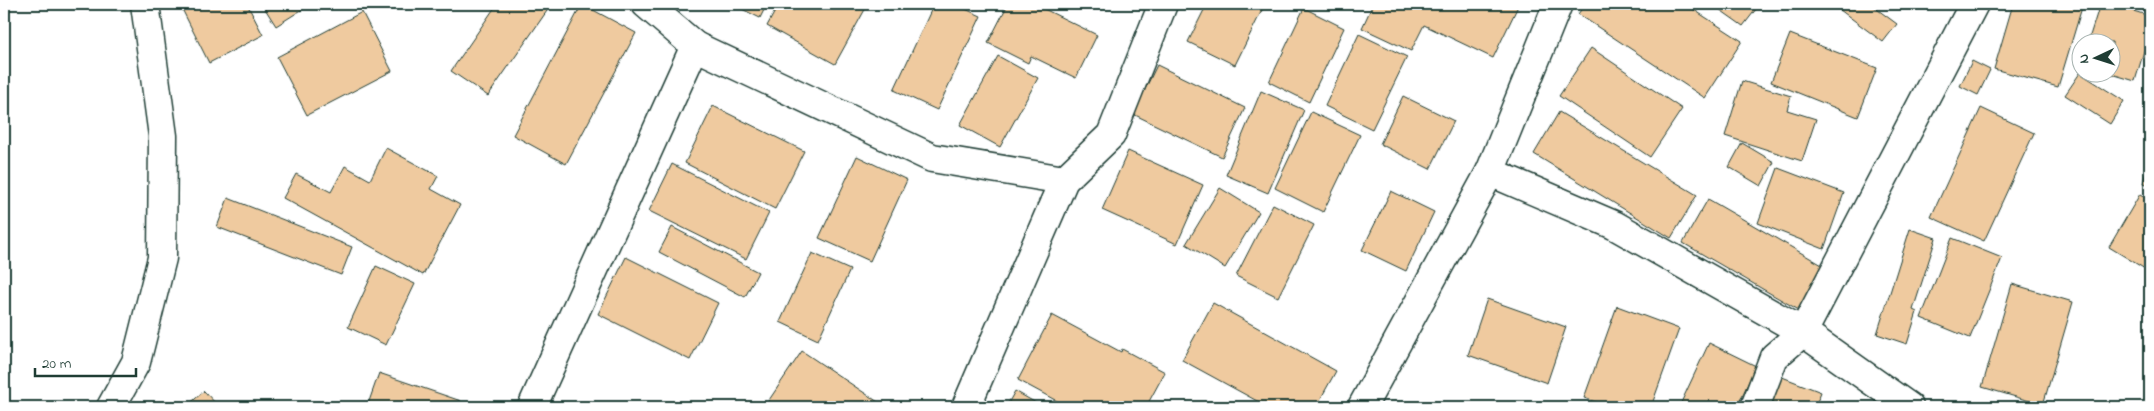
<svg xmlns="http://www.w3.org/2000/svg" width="2154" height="411" font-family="'Indie Flower',sans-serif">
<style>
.building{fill:#efca9f;stroke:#1f3d34}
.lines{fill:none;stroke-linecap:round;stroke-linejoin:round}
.minor-casing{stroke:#1f3d34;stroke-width:31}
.minor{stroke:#fff;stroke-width:28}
</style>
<rect width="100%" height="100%" fill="#fff"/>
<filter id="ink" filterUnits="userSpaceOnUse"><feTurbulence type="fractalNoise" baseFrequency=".02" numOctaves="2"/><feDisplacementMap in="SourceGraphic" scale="10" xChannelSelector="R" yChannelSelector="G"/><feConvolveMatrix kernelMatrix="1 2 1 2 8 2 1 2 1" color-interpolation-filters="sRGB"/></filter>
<g filter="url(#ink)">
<g class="building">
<polygon points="193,4 247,4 263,35 209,63 182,9"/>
<polygon points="262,4 311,4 276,26"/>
<polygon points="497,4 542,4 549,8 488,96 451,71"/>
<polygon points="582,4 636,33 566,164 513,135"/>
<polygon points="732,4 767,4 760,18"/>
<polygon points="779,4 868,4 835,64 767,26"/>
<polygon points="934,4 954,4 981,16 937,110 894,90"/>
<polygon points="1008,4 1034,4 1097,35 1076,78 1031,56 1028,63 988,43"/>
<polygon points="1207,4 1265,4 1235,65 1188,42"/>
<polygon points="1373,4 1519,4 1493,58 1424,25 1411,51 1362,28"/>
<polygon points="1585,4 1685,4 1742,41 1705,98 1578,14"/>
<polygon points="1712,4 1760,4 1743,26"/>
<polygon points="1832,4 1870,4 1897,24 1883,42"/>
<polygon points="2013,4 2083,4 2058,87 1994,69"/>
<polygon points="2100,4 2110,4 2150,16 2150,31 2135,81 2105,72 2112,72 2112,42 2088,42"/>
<polygon points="1304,8 1344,28 1309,102 1269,82"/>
<polygon points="362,12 392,71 307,115 277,57"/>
<polygon points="1359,34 1407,57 1372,129 1325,106"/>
<polygon points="1790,34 1877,68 1858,117 1771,82"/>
<polygon points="1591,48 1682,109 1650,157 1559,96"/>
<polygon points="998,56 1038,78 1000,147 960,125"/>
<polygon points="1972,61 1990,70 1978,95 1960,86"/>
<polygon points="1157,65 1245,108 1222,157 1133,114"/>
<polygon points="2080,73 2124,101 2110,124 2065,95"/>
<polygon points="1742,81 1791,96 1787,110 1816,119 1802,161 1725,136"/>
<polygon points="1261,91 1304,110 1268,193 1226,175"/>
<polygon points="1403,96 1454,121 1430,169 1380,144"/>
<polygon points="713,106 804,151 775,209 685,163"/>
<polygon points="1981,108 2034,133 1984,241 1931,217"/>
<polygon points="1311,112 1360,135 1323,212 1275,188"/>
<polygon points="1559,112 1697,195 1671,238 1534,154"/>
<polygon points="1742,143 1774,162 1761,186 1729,167"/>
<polygon points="386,148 438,176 431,189 460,205 423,275 283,198 296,174 331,192 345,166 370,180"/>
<polygon points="1128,151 1203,185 1177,244 1102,210"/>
<polygon points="2150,155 2150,185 2143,183"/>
<polygon points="857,156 907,180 870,261 819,238"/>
<polygon points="672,164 769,213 746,259 649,211"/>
<polygon points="1778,168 1844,193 1824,249 1758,223"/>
<polygon points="1220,188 1259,212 1225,268 1186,244"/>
<polygon points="1391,191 1434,212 1406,271 1362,250"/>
<polygon points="2140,194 2150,200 2150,272 2109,247"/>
<polygon points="228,198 352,247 341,275 217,227"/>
<polygon points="1708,199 1829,269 1804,313 1683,243"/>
<polygon points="1273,204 1314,225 1278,297 1236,276"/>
<polygon points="672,227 758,272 745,297 659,252"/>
<polygon points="1910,229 1936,238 1913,310 1917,312 1907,344 1877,334"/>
<polygon points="1952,238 2002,258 1970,338 1921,318"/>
<polygon points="812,253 850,270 818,340 780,322"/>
<polygon points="626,257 718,303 690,360 598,314"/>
<polygon points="376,266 415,284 386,345 348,327"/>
<polygon points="2012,284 2073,302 2043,405 1982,387"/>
<polygon points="1487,299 1566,327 1547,383 1468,355"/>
<polygon points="1213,303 1336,371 1316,407 1268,407 1182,360"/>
<polygon points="1617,306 1679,329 1651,407 1610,407 1584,398"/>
<polygon points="1052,315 1121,352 1122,349 1165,372 1146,407 1068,407 1018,380"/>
<polygon points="1709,343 1756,366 1737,407 1679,407"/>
<polygon points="802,351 881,404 879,407 774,407 767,403"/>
<polygon points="379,373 461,401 459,407 367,407"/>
<polygon points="1777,375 1821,392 1815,407 1764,407"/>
<polygon points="204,391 219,407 186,407"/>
<polygon points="1015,391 1043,407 1006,407"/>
</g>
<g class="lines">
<g class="minor-casing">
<g id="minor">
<polyline points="695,46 932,158 1064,180"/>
<polyline points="1490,172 1614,225 1803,332 1909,407"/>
<polyline points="111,407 136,362 162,258 163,136 145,4"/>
<polyline points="532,407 695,46 646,4"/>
<polyline points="966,407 1064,180 1111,135 1163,4"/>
<polyline points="1362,407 1490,172 1558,4"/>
<polyline points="1755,407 1774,357 1803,332 1974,4"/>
</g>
</g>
<use href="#minor" class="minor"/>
</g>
</g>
<rect width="2154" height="411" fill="none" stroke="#fff" stroke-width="20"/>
<rect x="10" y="10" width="2134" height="391" fill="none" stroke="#1f3d34" stroke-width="2" filter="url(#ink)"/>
<g transform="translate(2096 58) rotate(266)"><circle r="24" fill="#ffffff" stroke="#a5b1ae"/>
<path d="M0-4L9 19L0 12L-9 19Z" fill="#1f3d34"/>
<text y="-8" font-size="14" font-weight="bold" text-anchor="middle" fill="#1f3d34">N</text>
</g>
<path d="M35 368v8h101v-8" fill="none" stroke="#1f3d34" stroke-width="2.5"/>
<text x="42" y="368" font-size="15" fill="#1f3d34" stroke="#ffffff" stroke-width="4" paint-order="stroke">20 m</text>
</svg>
